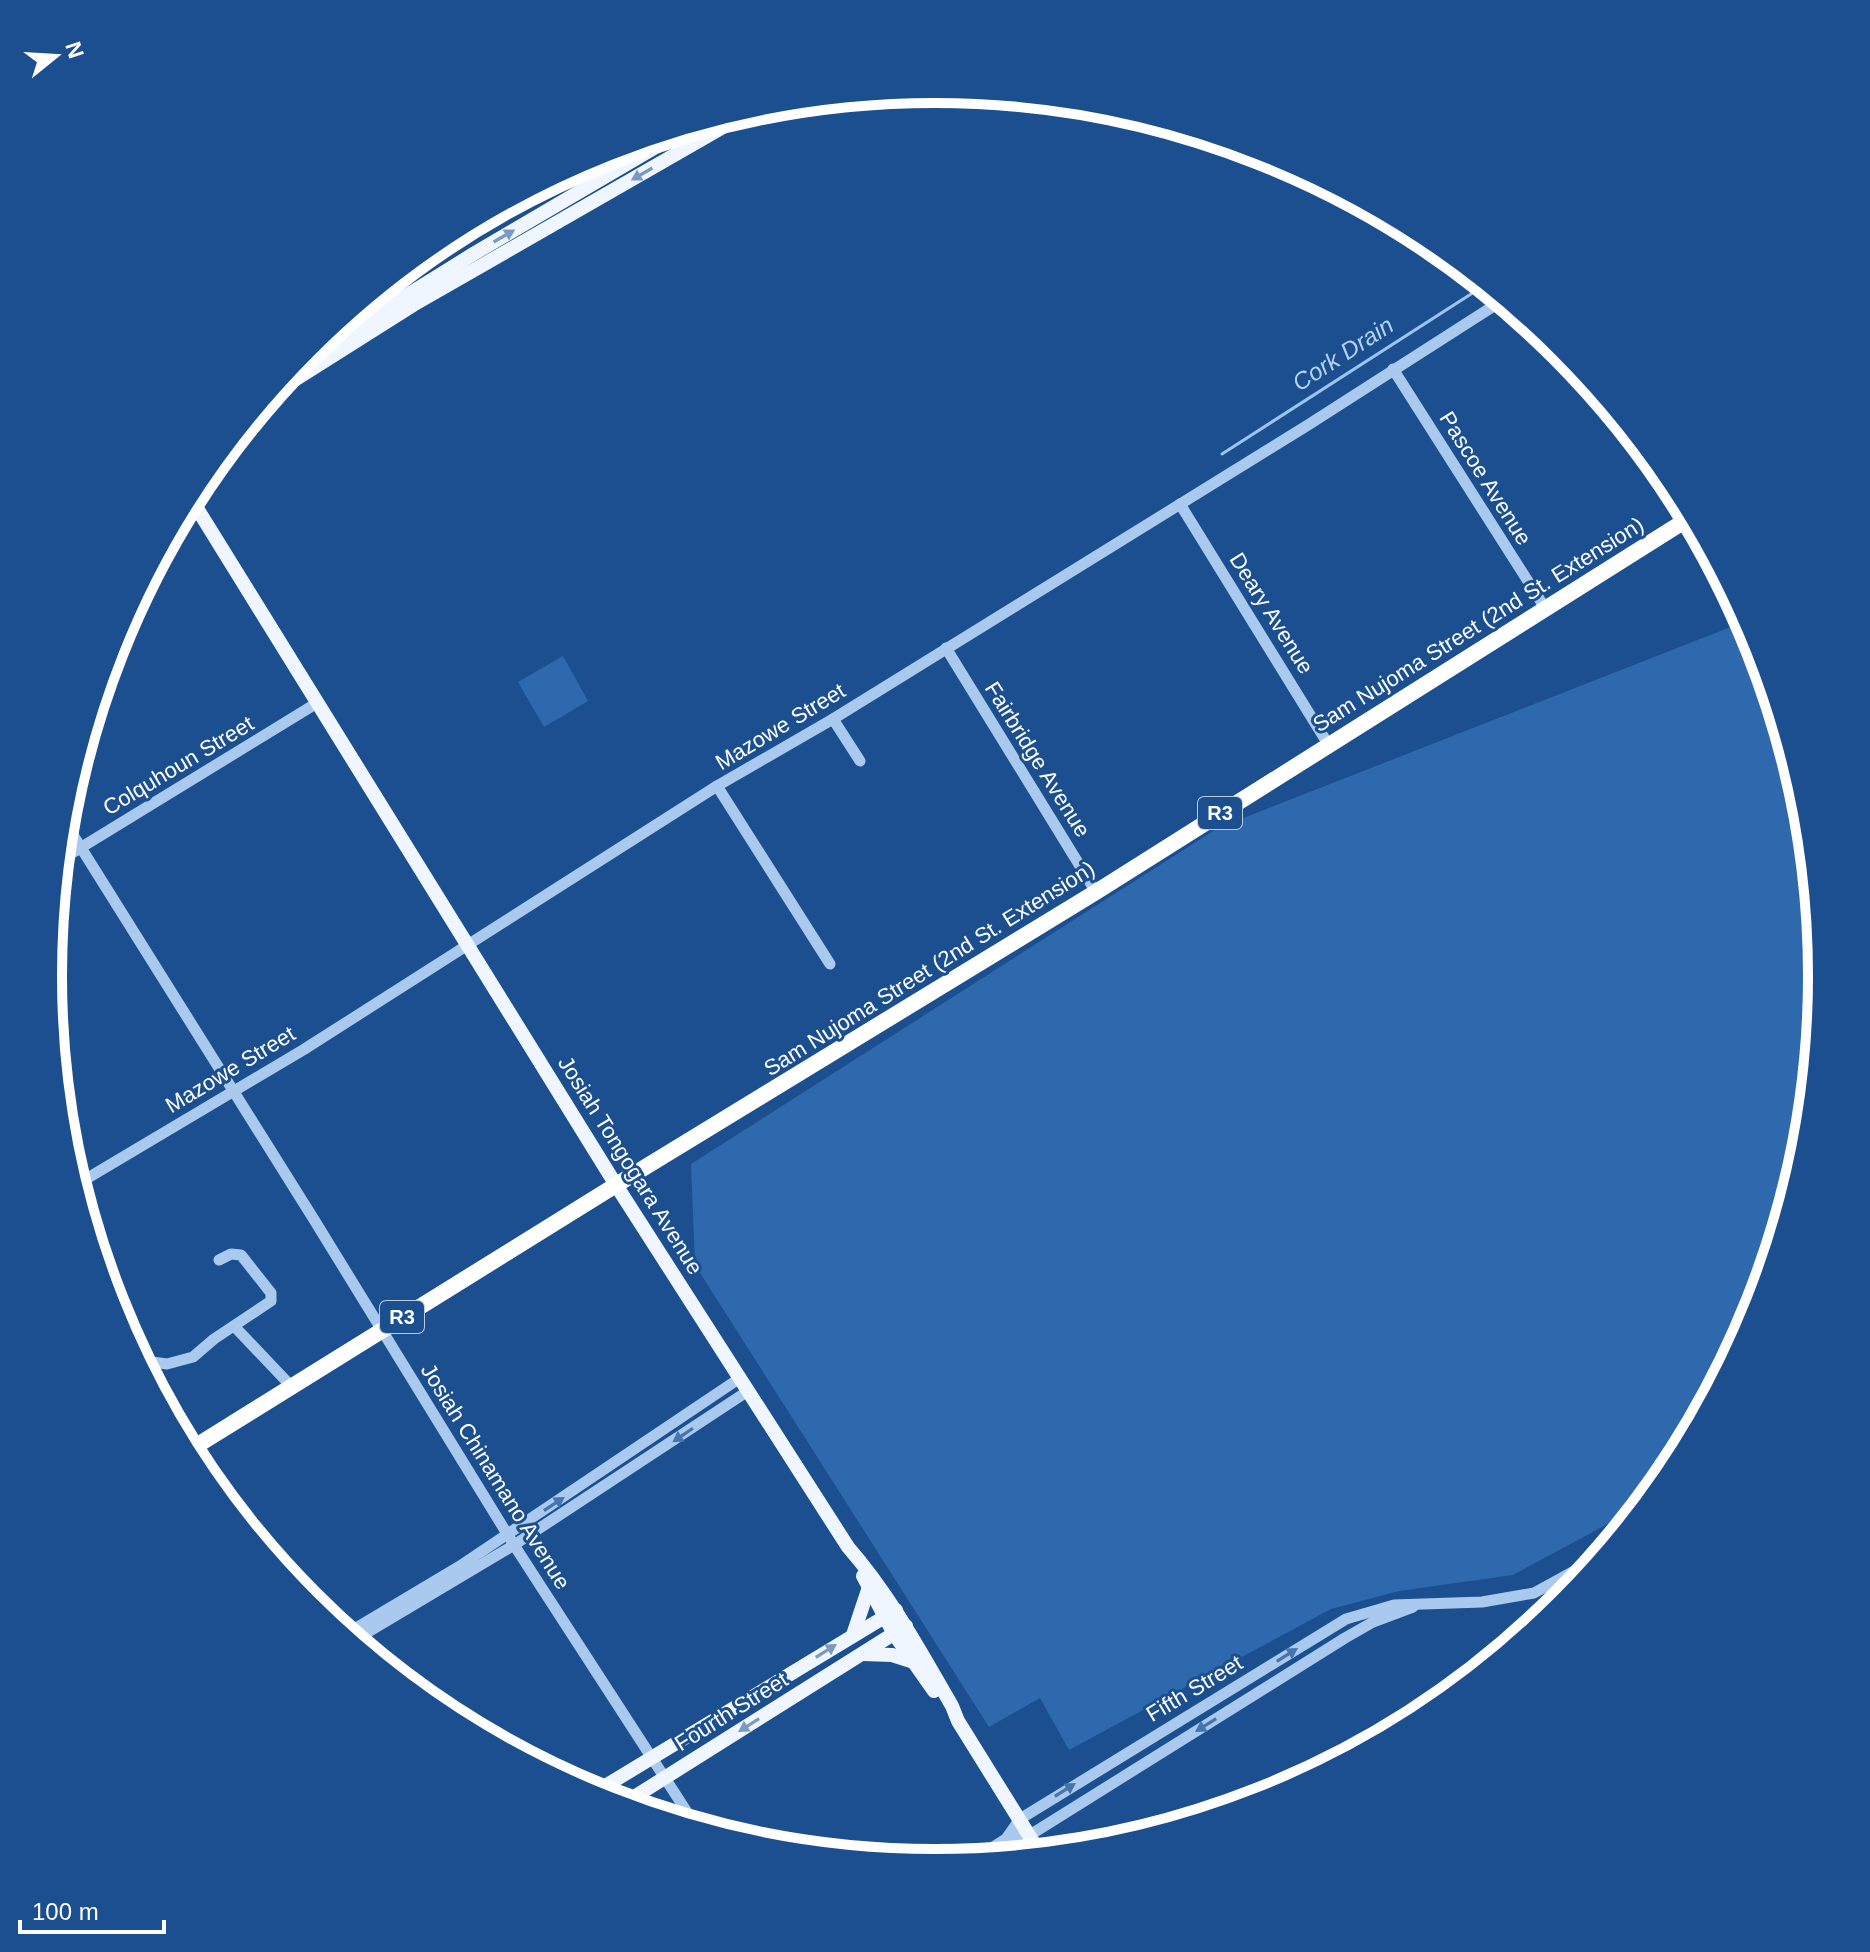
<svg xmlns="http://www.w3.org/2000/svg" width="1870" height="1952" font-family="Helvetica,sans-serif">
<style>
.green{fill:#2e69ad}
.lines{fill:none;stroke-linecap:round;stroke-linejoin:round}
.stream{stroke:#9cc4f0;stroke-width:3}
.minor{stroke:#a9c9ee;stroke-width:11}
.major{stroke:#f0f6ff;stroke-width:14}
.highway{stroke:#fff;stroke-width:16}
.oneway{fill:#7b9ac1}
.oneway2{fill:#4674ac}
.labels{text-anchor:middle;stroke-width:6;stroke-linejoin:round;paint-order:stroke}
.shield{fill:#1b4f8f;stroke:#bbcadd;stroke-width:2}
.shield-label{font-size:20px;font-weight:bold;fill:#fff}
.street-label{font-size:22px;fill:#fff;stroke:#1b4f8f}
.water-label{font-size:24px;font-style:italic;fill:#b5d3f5;stroke:#1b4f8f}
.rim{fill:none;stroke:#fff;stroke-width:10}
</style>
<rect width="100%" height="100%" fill="#1b4f8f"/>
<g class="green">
<polygon points="1746,621 1755,637 1805,803 1822,976 1805,1149 1754,1316 1672,1469 1643,1505 1513,1575 1399,1591 1331,1609 1069,1750 1040,1698 989,1727 695,1265 691,1164 1218,828"/>
<polygon points="563,656 588,701 544,727 518,682"/>
</g>
<g class="lines">
<polyline class="stream" points="1222,454 1485,285"/>
<g class="minor">
<polyline points="1393,369 1545,608"/>
<polyline points="1180,504 1328,744"/>
<polyline points="946,648 1096,892"/>
<polyline points="833,719 860,761"/>
<polyline points="717,786 830,964"/>
<polyline points="63,819 313,1218 514,1545 696,1826"/>
<polyline points="59,861 317,703"/>
<polyline points="76,1185 303,1050 717,786 833,719 1308,425 1503,300"/>
<polyline points="234,1326 291,1386"/>
<polyline points="143,1367 152,1362 167,1364 193,1357 214,1339 271,1301 271,1293 241,1255 231,1254 219,1260"/>
<polyline points="346,1634 460,1566 740,1378"/>
<polyline points="353,1641 514,1545 748,1391"/>
<polyline points="1006,1839 1030,1835 1345,1638 1373,1622 1413,1607"/>
<polyline points="974,1859 1006,1839 1020,1819 1346,1619 1394,1605 1482,1602 1534,1593 1585,1565 1606,1550"/>
</g>
<g class="major">
<polyline points="295,365 475,253 688,128"/>
<polyline points="269,396 413,305 758,107"/>
<path d="M190,497L616,1185L848,1547C890,1595 920,1651 952,1706L958,1721L1040,1853"/>
<polyline points="863,1576 894,1634 934,1691"/>
<polyline points="853,1635 869,1587"/>
<polyline points="863,1654 892,1655 911,1661"/>
<polyline points="592,1794 896,1610"/>
<polyline points="623,1804 906,1626"/>
</g>
<polyline class="highway" points="188,1451 616,1185 1096,892 1691,517"/>
</g>
<defs><path id="oneway-solid" d="M-6-.8H1V-3.2L6.5 0L1 3.2V.8H-6Z" transform="scale(2)"/></defs>
<g class="oneway">
<use href="#oneway-solid" transform="translate(642 174) rotate(150)"/>
<use href="#oneway-solid" transform="translate(504 236) rotate(-30)"/>
<use href="#oneway-solid" transform="translate(826 1651) rotate(-32)"/>
<use href="#oneway-solid" transform="translate(749 1725) rotate(148)"/>
</g>
<g class="oneway2">
<use href="#oneway-solid" transform="translate(683 1435) rotate(146)"/>
<use href="#oneway-solid" transform="translate(554 1504) rotate(-33)"/>
<use href="#oneway-solid" transform="translate(1287 1655) rotate(-32)"/>
<use href="#oneway-solid" transform="translate(1206 1725) rotate(148)"/>
<use href="#oneway-solid" transform="translate(1065 1790) rotate(-32)"/>
</g>
<g class="labels">
<g class="shield">
<rect x="1198" y="797" width="44" height="32" rx="6"/>
<rect x="380" y="1301" width="44" height="32" rx="6"/>
</g>
<g class="shield-label">
<text x="1220" y="820">R3</text>
<text x="402" y="1324">R3</text>
</g>
<g class="street-label">
<text transform="translate(1486 478) rotate(58)" y="8">Pascoe Avenue</text>
<text transform="translate(1272 613) rotate(58)" y="8">Deary Avenue</text>
<text transform="translate(1478 624) rotate(-32)" y="8">Sam Nujoma Street (2nd St. Extension)</text>
<text transform="translate(780 726) rotate(-31)" y="8">Mazowe Street</text>
<text transform="translate(1038 759) rotate(58)" y="8">Fairbridge Avenue</text>
<text transform="translate(178 765) rotate(-31)" y="8">Colquhoun Street</text>
<text transform="translate(929 968) rotate(-32)" y="8">Sam Nujoma Street (2nd St. Extension)</text>
<text transform="translate(230 1069) rotate(-31)" y="8">Mazowe Street</text>
<text transform="translate(631 1165) rotate(58)" y="8">Josiah Tongogara Avenue</text>
<text transform="translate(496 1476) rotate(58)" y="8">Josiah Chinamano Avenue</text>
<text transform="translate(1194 1688) rotate(-31)" y="8">Fifth Street</text>
<text transform="translate(731 1711) rotate(-32)" y="8">Fourth Street</text>
</g>
<g class="water-label">
<text transform="translate(1343 354) rotate(-33)" y="8">Cork Drain</text>
</g>
</g>
<path d="M0 0H1870V1952H0ZM62 976a873 873 0 1 1 1746 0a873 873 0 1 1-1746 0Z" fill="#1b4f8f" fill-rule="evenodd"/>
<path class="rim" d="M62 976a873 873 0 1 1 1746 0a873 873 0 1 1-1746 0Z"/>
<g transform="translate(56 56) rotate(72)" stroke="#1b4f8f" stroke-width="6" paint-order="stroke">
<path d="M0-6L14 30L0 20L-14 30Z" fill="#ffffff"/>
<text y="-12" font-size="22" font-weight="bold" text-anchor="middle" fill="#ffffff">N</text>
</g>
<path d="M20 1920v12h144v-12" fill="none" stroke="#ffffff" stroke-width="4"/>
<text x="32" y="1920" font-size="24" fill="#ffffff" stroke="#1b4f8f" stroke-width="6" paint-order="stroke">100 m</text>
</svg>
